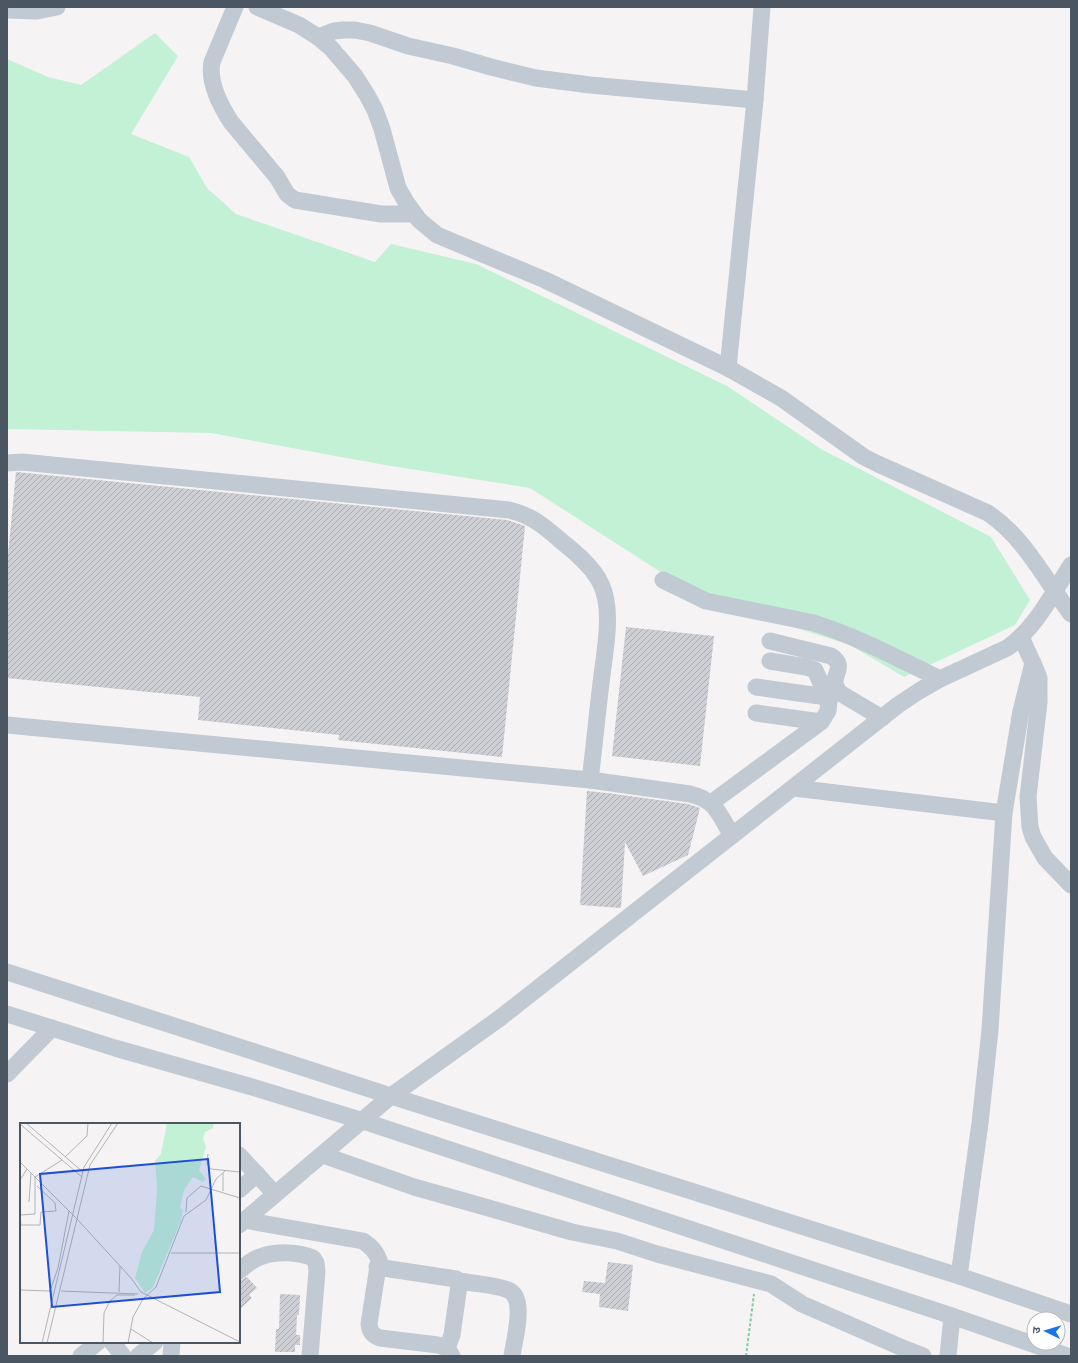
<svg xmlns="http://www.w3.org/2000/svg" width="1078" height="1363" font-family="Helvetica,'Noto Sans Devanagari',sans-serif">
<style>
.grass{fill:#c3f1d5}
.building{fill:url(#building-hatch)}
.lines{fill:none;stroke-linecap:round;stroke-linejoin:round}
.path{stroke:#7ad0a6;stroke-width:2;stroke-dasharray:3 2;stroke-linecap:butt}
.minor{stroke:#c1cad2;stroke-width:17}
.inset-road{fill:none;stroke:#b1b4b9;stroke-width:1}
.view{fill:#1d4ed8;fill-opacity:0.15;stroke:#1d4ed8;stroke-width:2}
.inset-edge{fill:none;stroke:#4a5661;stroke-width:2}
</style>
<defs>
<pattern id="building-hatch" width="6" height="6" patternUnits="userSpaceOnUse"><rect width="6" height="6" fill="#cdcfd5"/><path d="M-1 1l2-2M0 6l6-6M5 7l2-2" fill="none" stroke="#a8abb0"/></pattern>
</defs>
<rect width="100%" height="100%" fill="#f5f3f3"/>
<polygon class="grass" points="155,33 178,56 131,134 189,157 207,188 236,214 375,262 391,244 476,264 727,386 821,449 991,537 1030,600 1015,625 904,677 850,645 701,598 530,488 385,465 211,433 7,429 7,59 48,77 81,85"/>
<g class="building">
<polygon points="16,472 507,520 525,526 502,757 338,740 339,735 198,720 200,697 7,678 7,565"/>
<polygon points="626,627 714,636 700,766 612,756"/>
<polygon points="587,791 607,793 688,804 700,808 688,855 643,876 625,842 621,908 580,905"/>
<polygon points="608,1262 633,1265 628,1311 599,1307 600,1294 582,1292 584,1281 605,1283"/>
<polygon points="247,1277 257,1288 249,1295 252,1298 239,1310 239,1281"/>
<polygon points="280,1294 300,1295 299,1315 297,1315 296,1335 300,1335 300,1345 295,1345 295,1352 275,1352 276,1329 279,1329"/>
</g>
<g class="lines">
<polyline class="path" points="746,1356 754,1294"/>
<g class="minor">
<path d="M235,7L212,62C208,82 220,105 231,122L277,177L287,194L295,200L301,201L381,214H414"/>
<path d="M257,7L299,25L318,37L331,48L355,76L367,95L375,110L382,129L398,188L406,202L419,220L437,235L545,280L728,368L781,398L864,457L878,464L988,513C1025,538 1045,580 1071,614"/>
<polyline points="7,10 37,11 57,7"/>
<polyline points="318,37 334,31 343,30 355,30 370,33 408,46 453,56 491,67 536,78 590,85 755,100"/>
<polyline points="728,368 755,100 762,7"/>
<path d="M7,463L22,462L509,510C531,515 544,526 560,540C575,552 593,567 601,584C614,611 604,655 601,683C597,716 594,748 590,780"/>
<path d="M663,580L706,601L814,623C858,637 899,659 940,679"/>
<polyline points="1021,637 1036,670 1039,678 1039,702 1028,797 1030,827 1033,837 1045,858 1071,885"/>
<path d="M770,641L831,656C850,668 825,677 840,693L882,718"/>
<polyline points="756,687 827,697"/>
<polyline points="756,713 821,722"/>
<path d="M7,725L590,780L690,794C716,800 719,814 732,836"/>
<polyline points="794,788 1004,813"/>
<polyline points="711,803 821,722 828,711 829,701 815,670 806,667 770,661"/>
<polyline points="7,972 391,1096 959,1276 1071,1314"/>
<polyline points="7,1014 115,1048 252,1087 363,1121 952,1316 1067,1356"/>
<polyline points="7,1074 52,1028"/>
<polyline points="239,1155 275,1194"/>
<polyline points="323,1155 414,1187 471,1203 572,1232 617,1241 657,1254 771,1284 802,1304 905,1349 923,1356"/>
<polyline points="239,1190 257,1174"/>
<path d="M244,1220L363,1241C371,1246 376,1251 379,1260L369,1324C370,1332 372,1335 380,1338L438,1345L447,1348L452,1356"/>
<path d="M239,1225L391,1096L500,1018L898,705L919,691L940,679L1007,648C1035,629 1053,593 1071,565"/>
<polyline points="377,1267 456,1279 459,1285 452,1335 447,1348"/>
<path d="M239,1271C246,1265 254,1258 263,1256C277,1251 299,1252 313,1258L316,1263L317,1271L310,1356"/>
<polyline points="959,1276 980,1123 990,1030 1004,813 1021,711 1033,663"/>
<path d="M458,1281C470,1283 500,1285 510,1291C526,1300 514,1341 512,1356"/>
<polyline points="112,1342 123,1356"/>
<polyline points="81,1356 98,1342"/>
<polyline points="138,1356 155,1342"/>
<polyline points="171,1356 172,1342"/>
<polyline points="948,1356 952,1316"/>
</g>
</g>
<g transform="translate(20 1123)">
<rect width="220" height="220" fill="#f5f3f3"/>
<path d="M147,0H194L193,5L185,9L183,15L186,24L179,47L186,56L183,59L173,54L164,67L160,85L163,87L161,98L133,164L125,170L115,155L122,129L134,107L137,67L135,38L141,31Z" fill="#c3f1d5"/>
<path class="inset-road" d="M6,0L63,49M0,1L62,54M188,31L187,41L191,46L220,49M45,34L67,13L68,0M0,39L57,96L111,155L121,169L220,219M0,57L7,46M203,68V50M9,79L11,50M166,89L167,75L181,63L220,75M0,92L1,102H20L21,89L36,88L35,80L17,63M0,92L15,91V54L42,37M151,130H220M0,167L30,168M30,168L38,145L49,88M41,168L118,171M99,169L100,143M111,206L133,220M22,220L64,44L92,0M27,220L70,42L98,0M83,220L84,190L90,178L97,172H115M108,220L113,194L123,176L136,164L164,93L186,77L196,56L205,48"/>
<path class="view" d="M188,36L200,169L32,184L20,51Z"/>
<rect width="220" height="220" class="inset-edge"/>
</g>
<rect width="1078" height="1363" fill="none" stroke="#4a5661" stroke-width="16"/>
<g transform="translate(1046 1331) rotate(275)"><circle r="19" fill="#ffffff" stroke="#b7bbc0"/>
<path d="M0-3L7 15L0 10L-7 15Z" fill="#1a73e8"/>
<text y="-6" font-size="11" font-weight="bold" text-anchor="middle" fill="#4a5661">उ</text>
</g>
</svg>
